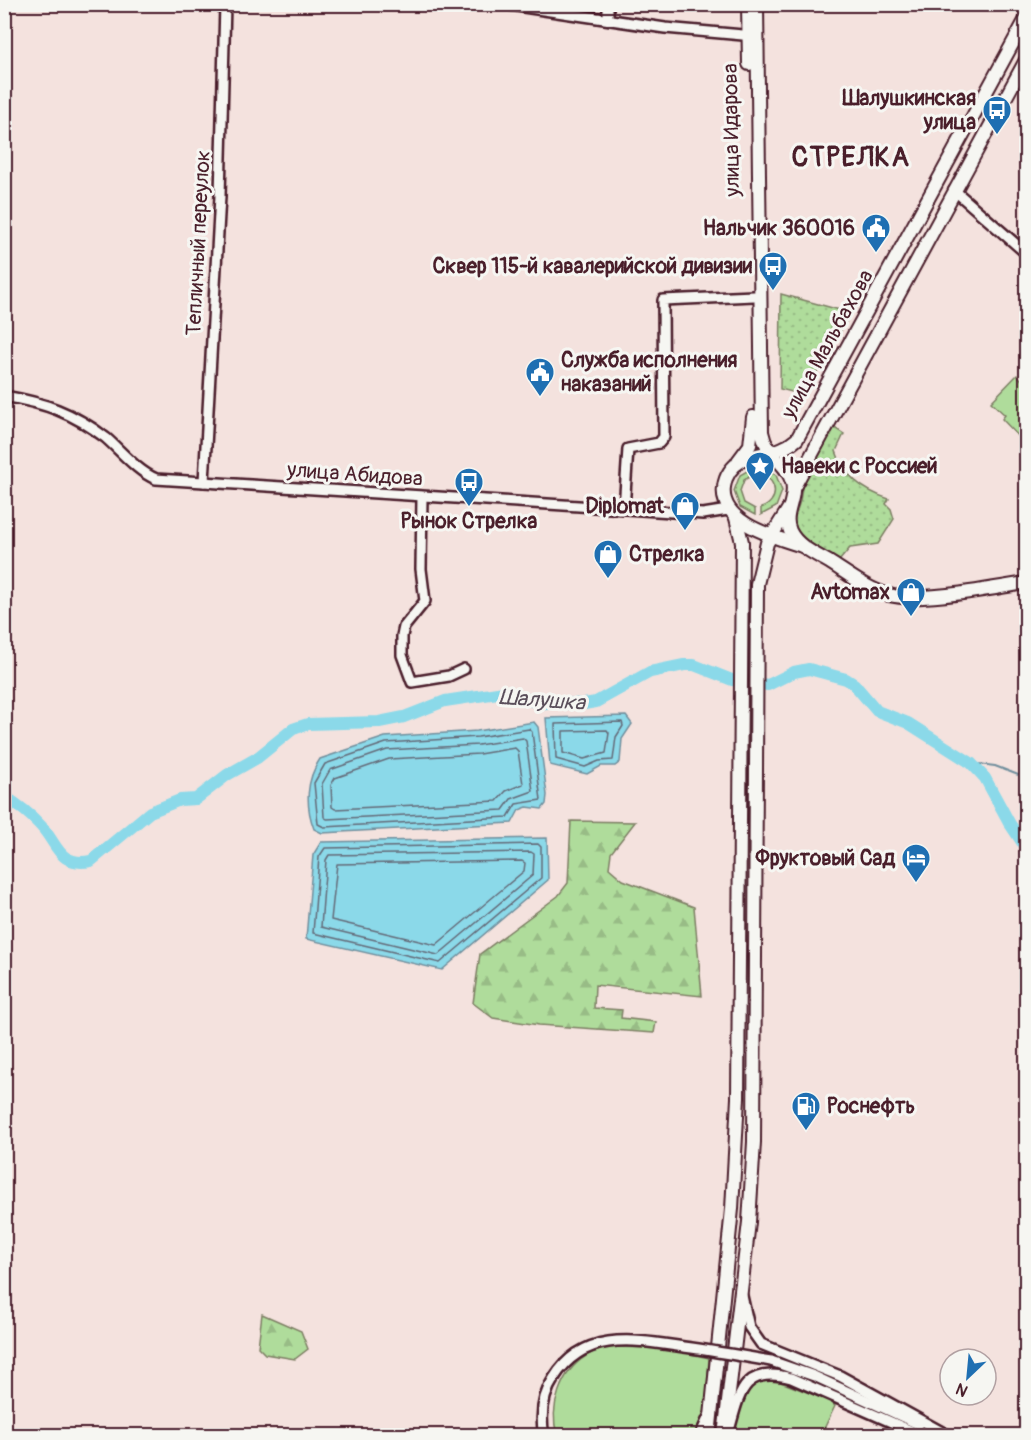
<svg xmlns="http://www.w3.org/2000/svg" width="1031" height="1440" font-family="Pangolin,sans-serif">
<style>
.grass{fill:#afdc9b;stroke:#7c7e63;stroke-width:1.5}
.forest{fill:url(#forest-firs);stroke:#7c7e63;stroke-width:1.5}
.park{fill:url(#park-dots);stroke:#7c7e63;stroke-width:1.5}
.water{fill:#8bd9e9;stroke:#718f9d;stroke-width:1.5}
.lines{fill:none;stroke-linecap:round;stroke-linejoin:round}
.shore{stroke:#646977;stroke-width:1.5}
.stream{stroke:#718f9d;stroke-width:2}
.river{stroke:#8bd9e9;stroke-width:12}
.minor-casing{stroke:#4a1f2b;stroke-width:14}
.major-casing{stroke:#4a1f2b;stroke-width:16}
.minor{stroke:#f6f6f2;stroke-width:9}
.major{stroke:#f6f6f2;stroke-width:12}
.minor-bridge-casing{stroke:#4a1f2b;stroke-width:14;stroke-linecap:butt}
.minor-bridge{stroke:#f6f6f2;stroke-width:9}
.labels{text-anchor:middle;stroke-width:6;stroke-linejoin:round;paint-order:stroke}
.poi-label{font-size:21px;font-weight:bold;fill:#4a1f2b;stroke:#f6f6f2;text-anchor:end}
.street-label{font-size:21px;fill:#4a1f2b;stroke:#f6f6f2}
.water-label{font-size:22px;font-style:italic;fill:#5a4e5a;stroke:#f6f6f2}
.district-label{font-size:27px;font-weight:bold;letter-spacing:1.5px;fill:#4a1f2b;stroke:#f6f6f2}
</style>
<defs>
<pattern id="forest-firs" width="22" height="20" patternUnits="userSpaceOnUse" patternTransform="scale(1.5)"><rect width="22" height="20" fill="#afdc9b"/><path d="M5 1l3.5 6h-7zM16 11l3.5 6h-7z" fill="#98bc86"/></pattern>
<pattern id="park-dots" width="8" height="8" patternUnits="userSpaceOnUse" patternTransform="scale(1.5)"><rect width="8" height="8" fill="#afdc9b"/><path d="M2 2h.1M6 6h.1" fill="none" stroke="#98bc86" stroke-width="1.8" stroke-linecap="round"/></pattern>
</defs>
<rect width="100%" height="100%" fill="#f4e2de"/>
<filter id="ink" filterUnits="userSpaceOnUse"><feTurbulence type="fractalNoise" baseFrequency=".0167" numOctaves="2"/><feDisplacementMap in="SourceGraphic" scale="12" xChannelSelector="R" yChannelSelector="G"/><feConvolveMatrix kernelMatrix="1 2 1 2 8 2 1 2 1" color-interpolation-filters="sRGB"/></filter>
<g filter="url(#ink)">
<g class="grass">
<polygon points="1017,375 1026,384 1026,444 1002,419 1005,415 991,402"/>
<polygon points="754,467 754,474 744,480 740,491 744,503 755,509 755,515 740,507 734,491 740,475"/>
<path d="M761,467L776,475L782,491L776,507L761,515V508C779,502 779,481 761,474Z"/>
<path d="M608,1347L663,1348L709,1358L705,1416L696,1435H557C549,1408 560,1372 586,1356C592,1352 601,1350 608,1347Z"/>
<path d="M770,1378L828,1400L835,1406L821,1435L734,1436C738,1405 737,1388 770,1378Z"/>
</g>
<g class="forest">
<polygon points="571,821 635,822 611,853 609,868 623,880 694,907 702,996 595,985 594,1008 622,1010 621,1018 656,1022 654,1033 539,1025 493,1018 473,1003 480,954 558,896 568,883"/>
<polygon points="262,1314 301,1331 308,1349 295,1359 265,1354 258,1347"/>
</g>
<g class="park">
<polygon points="781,294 851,313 804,395 780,389"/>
<path d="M833,427L844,434L836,451C844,477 864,491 889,499L886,504L891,509L894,519L878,544L850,548L839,561L798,536L794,519L800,501L803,481Z"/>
</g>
<g class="water">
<polygon points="626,716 632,724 622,739 620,762 615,766 601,766 587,774 550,765 546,718"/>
<path d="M534,722L538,727L547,795L546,804L542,809L527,807L519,810L512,823L322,833L314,829C305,805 306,780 320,759L385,737L477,731Z"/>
<polygon points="547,838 548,880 442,970 306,939 313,855 321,842"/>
</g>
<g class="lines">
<g class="shore">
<polygon points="622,722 623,726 616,737 613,760 599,761 585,767 556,759 555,724"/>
<polygon points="529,729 532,732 541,800 516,804 508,817 324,827 318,824 314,783 325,764 386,743 478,737"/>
<polygon points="607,730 609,733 606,753 584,759 563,753 563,731"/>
<polygon points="523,738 526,741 533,791 511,799 503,810 327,819 324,817 322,784 330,770 387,750 478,745"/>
<polygon points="515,748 518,751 523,784 506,791 497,801 335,809 332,807 331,785 335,778 389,759 479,754"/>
<polygon points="538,844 541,847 541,878 440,963 313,933 319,857 325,848"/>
<polygon points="531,852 534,854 533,875 438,955 321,927 326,860 329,855"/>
<polygon points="522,861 525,863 524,871 436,945 331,920 337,864"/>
</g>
<polyline class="stream" points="971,763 995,766 1026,778"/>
<path class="river" d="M4,796C17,804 31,815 41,826C58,844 58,867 91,861L150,812L180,800L196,799L227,775L257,758L293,729L308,724L379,722L404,717L445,701L504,692L539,703L584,704L596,702L650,672L684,665H694L732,680L768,685L794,672L809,669L846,679L854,684L877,711L908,723L971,763L985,778L1010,824L1026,848"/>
<g class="minor-casing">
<g id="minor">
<polyline points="503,4 665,28 754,36"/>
<polyline points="608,4 608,19"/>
<polyline points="954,190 1026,253"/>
<path d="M4,396C45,403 72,412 106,438C121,451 137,471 156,479L703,514L728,510"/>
<polyline points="204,482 220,196 225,4"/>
<polyline points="422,497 421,569 425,601 404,627 402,636 402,655 412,682 449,676 464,669"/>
<polyline points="624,509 628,449 659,443 664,437 663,300 754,296"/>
<polyline points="742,1296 749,1327 761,1344 840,1376 949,1436"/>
<polyline points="771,1361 814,1376 918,1424"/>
<path d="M730,1427C740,1390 745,1366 791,1378L923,1436"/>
<polyline points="700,1436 709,1416"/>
</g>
</g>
<g class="major-casing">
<g id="major">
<polyline points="748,4 749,64"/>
<path d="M757,4L762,432C767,458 786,461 792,482C797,499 782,514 790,531C797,546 815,554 829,562C848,574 867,589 889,595C921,603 992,588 1026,583"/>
<polyline points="738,461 750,445 753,417"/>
<polyline points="793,489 1026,60"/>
<path d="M802,546C775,537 719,523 724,487C725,476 732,466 741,461C761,450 778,456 797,439L1026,19"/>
<polyline points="709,1436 732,1209 738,1098 742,542 736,518"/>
<polyline points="724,1436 749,1222 754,1142 757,584 767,543 789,508"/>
</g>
</g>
<use href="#minor" class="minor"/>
<use href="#major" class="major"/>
<g class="minor-bridge-casing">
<path id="minor-bridge" d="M544,1436C540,1415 542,1396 554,1378C584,1329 636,1340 684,1347C713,1351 742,1356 771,1361"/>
</g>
<use href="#minor-bridge" class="minor-bridge"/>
</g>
</g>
<defs>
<g id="bus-pin" transform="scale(1.5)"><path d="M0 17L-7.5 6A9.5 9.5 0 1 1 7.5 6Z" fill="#1f6fb2" stroke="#f6f6f2"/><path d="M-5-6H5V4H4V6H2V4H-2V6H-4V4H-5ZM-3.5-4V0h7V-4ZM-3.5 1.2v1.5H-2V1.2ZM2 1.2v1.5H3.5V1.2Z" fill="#fff"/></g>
<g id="civic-pin" transform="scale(1.5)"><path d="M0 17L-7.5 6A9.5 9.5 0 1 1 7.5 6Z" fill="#1f6fb2" stroke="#f6f6f2"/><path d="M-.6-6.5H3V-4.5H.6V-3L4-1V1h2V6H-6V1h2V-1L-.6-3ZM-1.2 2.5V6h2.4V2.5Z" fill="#fff"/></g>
<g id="sight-pin" transform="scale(1.5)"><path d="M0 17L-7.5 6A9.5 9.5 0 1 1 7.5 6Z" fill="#1f6fb2" stroke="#f6f6f2"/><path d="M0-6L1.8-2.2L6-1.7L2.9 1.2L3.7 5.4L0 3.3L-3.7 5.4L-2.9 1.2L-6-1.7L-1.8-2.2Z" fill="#fff"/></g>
<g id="shop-pin" transform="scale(1.5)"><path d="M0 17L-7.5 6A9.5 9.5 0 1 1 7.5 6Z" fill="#1f6fb2" stroke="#f6f6f2"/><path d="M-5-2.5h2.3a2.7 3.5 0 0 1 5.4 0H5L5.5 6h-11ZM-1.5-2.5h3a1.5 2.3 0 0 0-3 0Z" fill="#fff"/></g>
<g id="hotel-pin" transform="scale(1.5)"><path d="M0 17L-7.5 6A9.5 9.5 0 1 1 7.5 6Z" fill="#1f6fb2" stroke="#f6f6f2"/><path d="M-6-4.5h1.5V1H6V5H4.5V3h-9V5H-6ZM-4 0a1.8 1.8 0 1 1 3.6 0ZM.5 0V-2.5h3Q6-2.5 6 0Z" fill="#fff"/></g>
<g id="fuel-pin" transform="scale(1.5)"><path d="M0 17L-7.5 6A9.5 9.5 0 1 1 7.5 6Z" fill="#1f6fb2" stroke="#f6f6f2"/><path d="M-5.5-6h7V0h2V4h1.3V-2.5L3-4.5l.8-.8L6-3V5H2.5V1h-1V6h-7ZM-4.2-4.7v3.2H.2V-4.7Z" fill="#fff"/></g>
</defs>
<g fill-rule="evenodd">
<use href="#bus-pin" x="997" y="110"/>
<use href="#civic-pin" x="876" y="228"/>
<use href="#bus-pin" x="773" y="266"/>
<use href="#civic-pin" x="540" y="372"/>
<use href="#sight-pin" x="760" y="466"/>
<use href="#bus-pin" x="469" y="482"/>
<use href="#shop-pin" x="685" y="506"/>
<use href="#shop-pin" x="608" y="554"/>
<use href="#shop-pin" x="911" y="592"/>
<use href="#hotel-pin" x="916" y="858"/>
<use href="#fuel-pin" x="806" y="1106"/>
</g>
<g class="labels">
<g class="poi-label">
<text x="976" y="105">Шалушкинская<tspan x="976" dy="24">улица</tspan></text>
<text x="855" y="235">Нальчик 360016</text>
<text x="752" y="273">Сквер 115-й кавалерийской дивизии</text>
<text x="561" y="367" text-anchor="start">Служба исполнения<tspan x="561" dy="24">наказаний</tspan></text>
<text x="781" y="473" text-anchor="start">Навеки с Россией</text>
<text x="664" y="513">Diplomat</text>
<text x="469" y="528" text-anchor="middle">Рынок Стрелка</text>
<text x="629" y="561" text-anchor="start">Стрелка</text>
<text x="890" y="599">Avtomax</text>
<text x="895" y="865">Фруктовый Сад</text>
<text x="827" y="1113" text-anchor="start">Роснефть</text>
</g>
<g class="street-label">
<text transform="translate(731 130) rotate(-91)" y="7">улица Идарова</text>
<text transform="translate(198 243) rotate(-87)" y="7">Тепличный переулок</text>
<text transform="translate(827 344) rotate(-61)" y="7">улица Мальбахова</text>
<text transform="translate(355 474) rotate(4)" y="7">улица Абидова</text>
</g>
<g class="water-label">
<text transform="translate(542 699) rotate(4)" y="8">Шалушка</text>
</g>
<g class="district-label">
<text x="851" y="166">СТРЕЛКА</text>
</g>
</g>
<rect width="1031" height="1440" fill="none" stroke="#f6f6f2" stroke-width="24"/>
<rect x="12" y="12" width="1007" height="1416" fill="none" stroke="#4a1f2b" stroke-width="2" filter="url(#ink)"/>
<g transform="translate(968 1377) rotate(206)"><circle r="28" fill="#f6f6f2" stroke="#b1a0a2" stroke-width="1.5"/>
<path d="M0-4.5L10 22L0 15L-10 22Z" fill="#1f6fb2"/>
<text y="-9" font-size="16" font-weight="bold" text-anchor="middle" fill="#4a1f2b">N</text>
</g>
</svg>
